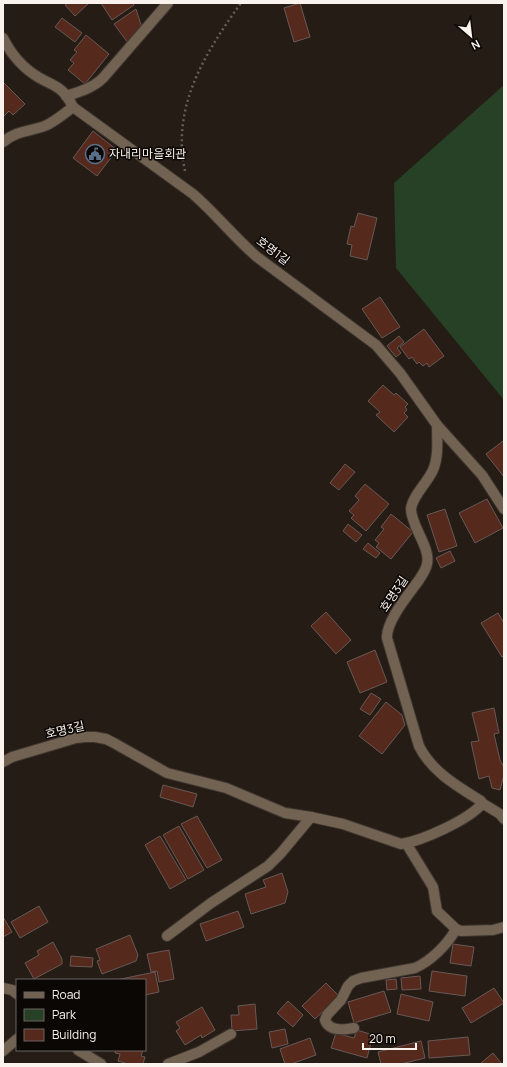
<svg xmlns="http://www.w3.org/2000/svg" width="507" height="1067" font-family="Manrope,'Noto Sans KR',sans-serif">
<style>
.green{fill:#264125}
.building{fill:#56291d;stroke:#675956}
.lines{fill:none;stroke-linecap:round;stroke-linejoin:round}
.lane-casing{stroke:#3e362f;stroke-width:12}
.street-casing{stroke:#3e362f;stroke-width:12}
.path{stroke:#655d56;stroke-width:2.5;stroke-dasharray:2 3;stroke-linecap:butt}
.lane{stroke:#726252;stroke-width:10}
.street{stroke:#726252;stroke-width:10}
.labels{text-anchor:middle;stroke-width:3;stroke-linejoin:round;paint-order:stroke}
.poi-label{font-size:12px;fill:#f9f2ed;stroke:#0b0705;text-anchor:start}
.street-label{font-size:12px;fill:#f9f2ed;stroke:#0b0705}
</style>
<rect width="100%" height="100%" fill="#251c15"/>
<polygon class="green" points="504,85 504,400 396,268 394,183"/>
<g class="building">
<polygon points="68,3 89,3 75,16 65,5"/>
<polygon points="101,3 133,3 134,5 112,20"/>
<polygon points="300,3 310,37 294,42 284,8"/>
<polygon points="136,9 142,28 128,43 114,24"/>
<polygon points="62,18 82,33 75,42 55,27"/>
<polygon points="86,35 109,54 85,84 68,70 74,63 70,60 77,52 74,50"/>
<polygon points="3,82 25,104 13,115 9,111 3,117"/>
<polygon points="93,131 117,150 97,176 73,158"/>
<polygon points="358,213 377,218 367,260 350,256 352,245 347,244 351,226 354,227"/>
<polygon points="380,297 400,327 382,338 362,309"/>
<polygon points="424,329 444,356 429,367 427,363 423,366 419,362 417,364 412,357 409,359 400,347"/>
<polygon points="399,336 404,342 397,348 401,353 396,357 387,346"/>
<polygon points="383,385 394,395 396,393 408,404 405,407 407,410 404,413 408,417 394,432 376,415 380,412 368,401"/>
<polygon points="503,441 504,443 504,477 486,454"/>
<polygon points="345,464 355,472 339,490 330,483"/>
<polygon points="365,484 389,504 366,531 351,518 354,515 349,511 359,500 355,496"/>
<polygon points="487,499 503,528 475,543 459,513"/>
<polygon points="445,509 457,546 439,552 427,515"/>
<polygon points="391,514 413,532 391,559 376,547 379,543 375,540 384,529 381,527"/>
<polygon points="348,524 362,535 356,542 343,531"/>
<polygon points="368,543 380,553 376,558 363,549"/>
<polygon points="450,551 455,561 441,568 436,558"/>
<polygon points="326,612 351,640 336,654 311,626"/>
<polygon points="498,613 504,623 504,656 502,657 481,623"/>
<polygon points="375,650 387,682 360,693 347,662"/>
<polygon points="371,693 381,699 370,715 360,709"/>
<polygon points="386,702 402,715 405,725 382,754 359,736"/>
<polygon points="494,708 499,733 494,734 500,760 504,767 504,775 500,790 492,788 489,776 479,779 471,742 479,741 472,713"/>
<polygon points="163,785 197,794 193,807 160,797"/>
<polygon points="197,816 222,860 207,868 181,824"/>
<polygon points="179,826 204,870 188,879 163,835"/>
<polygon points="160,836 186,880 170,889 145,845"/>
<polygon points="282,873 288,892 285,903 251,914 245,894 266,887 263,880"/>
<polygon points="39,906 48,922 20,938 11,922"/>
<polygon points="238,911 244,927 206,941 200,924"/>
<polygon points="3,917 12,932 3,937"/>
<polygon points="130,935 138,955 136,961 102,974 97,961 100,960 96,949"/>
<polygon points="53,942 62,959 62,964 34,979 25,963 39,955 37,951"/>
<polygon points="453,944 474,947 471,966 450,963"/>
<polygon points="169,950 174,979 159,982 157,971 151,972 147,954"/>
<polygon points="71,956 93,958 92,967 70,966"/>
<polygon points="432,971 467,976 465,996 429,991"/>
<polygon points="155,972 159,992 145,995 145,980 116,980"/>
<polygon points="420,976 421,989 402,990 401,978"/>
<polygon points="396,979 397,989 387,990 386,980"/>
<polygon points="326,983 339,996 315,1019 302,1006"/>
<polygon points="494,988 504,1003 471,1023 462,1008"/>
<polygon points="384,991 391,1012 354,1023 348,1002"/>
<polygon points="401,994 433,1002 429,1021 397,1014"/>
<polygon points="288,1001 303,1015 293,1027 277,1013"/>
<polygon points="255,1004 257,1029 232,1031 231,1015 239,1015 238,1006"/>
<polygon points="202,1007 215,1030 202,1038 201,1035 185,1045 176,1031 180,1028 176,1022"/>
<polygon points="285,1029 288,1044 272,1048 269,1032"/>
<polygon points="357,1030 373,1035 367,1058 331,1048 336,1033 354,1038"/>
<polygon points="468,1037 470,1055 429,1058 428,1041"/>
<polygon points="310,1038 316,1055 291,1064 285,1064 280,1049"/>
<polygon points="421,1041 425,1058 401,1064 381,1064 378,1052"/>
<polygon points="116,1050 143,1050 141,1056 145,1057 143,1064 128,1064 118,1061 120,1054 115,1053"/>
<polygon points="493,1053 502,1064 483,1064 481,1063"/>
</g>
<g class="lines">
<g class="lane-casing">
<g id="lane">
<path d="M66,96C79,92 93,88 103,78L168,3"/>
<path d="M3,142C19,129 31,132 47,125C57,120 65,113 73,107"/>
<polyline points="482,803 500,814 504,819"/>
<polyline points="406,843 433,887 437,911 456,929 461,931 493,930 504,927"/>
<polyline points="167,936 211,903 268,866 281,853 311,817"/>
<polyline points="3,988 12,990 17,994"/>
<path d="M354,1028C344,1030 329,1032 325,1020L327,1015L341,1000L348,986L353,981L361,978L415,968C431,961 448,944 456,929"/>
<polyline points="78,1050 101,1064"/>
<polyline points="3,1051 17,1039"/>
<polyline points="168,1064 199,1052 231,1034"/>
</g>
</g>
<g class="street-casing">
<g id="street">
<path d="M3,38C11,54 23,68 38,77C46,82 56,85 62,91C67,95 70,101 73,107L193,194C216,214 234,237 257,257L376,345L400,373L437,425L482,475L504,509"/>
<path d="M3,762L12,757L76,738L85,737H95L106,739L114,743L167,773L226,788L285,813L311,817L343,824L401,844C422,841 468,820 482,804L481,801C457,786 432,772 419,746L387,638C386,621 409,594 419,580C422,575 426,570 427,564C431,548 411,526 411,509C412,496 428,482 433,470C439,456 437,439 437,425"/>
</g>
</g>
<path class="path" d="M185,171C171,107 205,53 241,3"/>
<use href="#lane" class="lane"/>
<use href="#street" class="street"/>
</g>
<defs>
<g id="civic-ring" transform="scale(1)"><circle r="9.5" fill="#0b0705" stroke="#5c6f8a" stroke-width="1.5"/><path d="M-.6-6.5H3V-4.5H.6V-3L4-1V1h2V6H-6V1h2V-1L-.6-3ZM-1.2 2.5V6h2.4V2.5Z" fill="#5c6f8a"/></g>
</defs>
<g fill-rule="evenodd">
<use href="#civic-ring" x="95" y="154"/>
</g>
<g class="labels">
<g class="poi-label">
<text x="109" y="158">자내리마을회관</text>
</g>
<g class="street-label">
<text transform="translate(273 251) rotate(37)" y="4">호명1길</text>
<text transform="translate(394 594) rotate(-56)" y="4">호명3길</text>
<text transform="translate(65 730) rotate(-13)" y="4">호명3길</text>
</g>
</g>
<rect width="507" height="1067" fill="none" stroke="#f9f2ed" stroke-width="8"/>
<rect x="16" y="979" width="130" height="72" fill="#0b0705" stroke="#6a6562"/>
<rect x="24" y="992" width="20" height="6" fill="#726252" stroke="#6a6562"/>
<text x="52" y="999" font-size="12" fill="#f9f2ed">Road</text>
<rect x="24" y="1009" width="20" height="12" fill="#264125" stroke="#6a6562"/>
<text x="52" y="1019" font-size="12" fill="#f9f2ed">Park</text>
<rect x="24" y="1029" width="20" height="12" fill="#56291d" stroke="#6a6562"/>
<text x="52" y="1039" font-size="12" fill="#f9f2ed">Building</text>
<g transform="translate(471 36) rotate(152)" stroke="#0b0705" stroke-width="3" paint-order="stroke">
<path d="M0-3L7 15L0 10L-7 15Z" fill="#f9f2ed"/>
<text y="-6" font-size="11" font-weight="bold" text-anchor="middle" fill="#f9f2ed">N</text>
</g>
<path d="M363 1043v6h53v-6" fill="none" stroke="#f9f2ed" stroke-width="2"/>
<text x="369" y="1043" font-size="12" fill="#f9f2ed" stroke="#0b0705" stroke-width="3" paint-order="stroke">20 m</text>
</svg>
